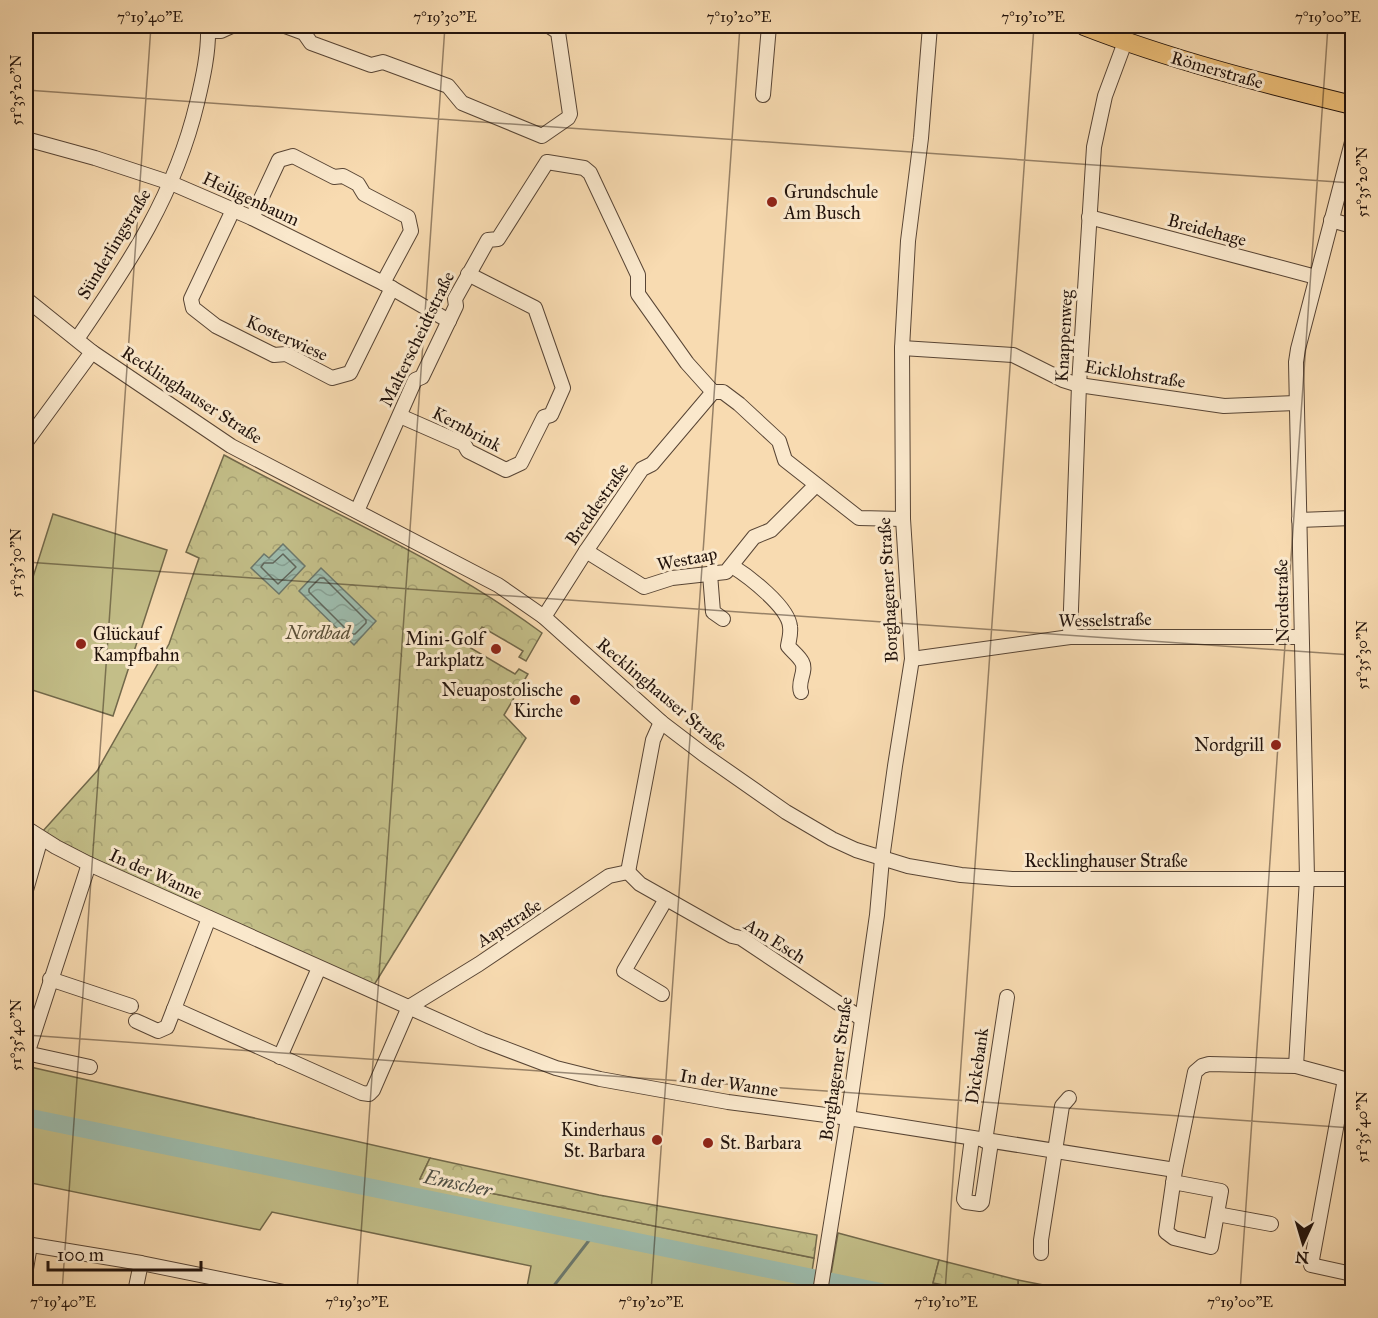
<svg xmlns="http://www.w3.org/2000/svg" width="1378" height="1318" font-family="'IM FELL Great Primer',serif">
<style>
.grass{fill:#c3be88;stroke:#72684a;stroke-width:1.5}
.forest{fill:url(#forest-crowns);stroke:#72684a;stroke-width:1.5}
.water{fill:url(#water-waves);stroke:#6c786c;stroke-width:1.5}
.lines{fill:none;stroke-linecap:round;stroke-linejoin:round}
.shore{stroke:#60675c;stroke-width:1.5}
.stream{stroke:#6c786c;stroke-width:3}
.river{stroke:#9dbbac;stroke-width:18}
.minor-casing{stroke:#584535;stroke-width:16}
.major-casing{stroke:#22130c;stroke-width:20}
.minor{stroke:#fae8cc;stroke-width:14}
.major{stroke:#ecbe78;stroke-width:18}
.ticks{fill:none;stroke:#22130c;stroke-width:1.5;stroke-opacity:0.45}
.poi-dot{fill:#8f2418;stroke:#fae8cc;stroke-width:2}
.labels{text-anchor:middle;stroke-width:6;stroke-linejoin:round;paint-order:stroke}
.street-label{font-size:18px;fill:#22130c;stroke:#fae8cc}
.poi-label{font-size:18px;fill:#22130c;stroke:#fae8cc;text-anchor:end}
.park-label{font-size:18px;font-style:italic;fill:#5a4f37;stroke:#fae8cc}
.water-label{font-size:20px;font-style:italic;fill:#4d4e44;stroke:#fae8cc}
.neatline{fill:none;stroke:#22130c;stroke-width:2}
.ticks-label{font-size:15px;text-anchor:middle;fill:#22130c}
</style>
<defs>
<pattern id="forest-crowns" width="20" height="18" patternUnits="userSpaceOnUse" patternTransform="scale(1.5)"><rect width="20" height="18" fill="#c3be88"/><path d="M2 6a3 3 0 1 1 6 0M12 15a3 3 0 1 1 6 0" fill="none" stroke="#a7a274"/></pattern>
<pattern id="water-waves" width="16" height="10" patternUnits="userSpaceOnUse" patternTransform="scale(1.5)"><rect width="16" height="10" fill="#9dbbac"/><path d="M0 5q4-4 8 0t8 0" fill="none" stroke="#87a093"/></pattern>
</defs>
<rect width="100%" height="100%" fill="#f8dbb1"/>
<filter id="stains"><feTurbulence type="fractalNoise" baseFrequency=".00333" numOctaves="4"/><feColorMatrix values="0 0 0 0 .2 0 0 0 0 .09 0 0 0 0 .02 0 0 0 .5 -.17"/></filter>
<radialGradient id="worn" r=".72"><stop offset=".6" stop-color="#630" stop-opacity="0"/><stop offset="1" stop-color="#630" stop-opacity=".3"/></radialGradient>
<g class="grass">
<polygon points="53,514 167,550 113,716 26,688 26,599"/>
<polygon points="26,1066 430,1158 420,1179 814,1258 809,1292 526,1292 531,1266 272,1212 260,1230 26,1182"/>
<polygon points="838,1233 939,1260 933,1283 979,1292 828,1292"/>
<polygon points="1018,1280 1079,1292 1018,1292"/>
</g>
<g class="forest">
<path d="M224,455C331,513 444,560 542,633L526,661L519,657L523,651L482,627L469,647L515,674L519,669L528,674L504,715L526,738L374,985L90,857L42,832L97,771L169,644L199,558L186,552Z"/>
<polygon points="430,1158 599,1195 817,1235 814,1258 420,1179"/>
<polygon points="939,1260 1018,1280 1018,1292 979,1292 933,1283"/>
</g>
<g class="water">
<polygon points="283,544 305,566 279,594 251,568 264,554 269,558"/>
<polygon points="321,568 376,621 354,645 299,591"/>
</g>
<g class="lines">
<g class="shore">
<polygon points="283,554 296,567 278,584 261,567 264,563 273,563"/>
<polygon points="320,578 324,578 366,620 366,623 355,634 351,634 309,592 309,589"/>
</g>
<polyline class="stream" points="549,1292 594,1234"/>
<polyline class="river" points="26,1117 881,1292"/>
<g class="minor-casing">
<g id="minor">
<polyline points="285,26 304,33 311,43 371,65 383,62 448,86 462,103 542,136 568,118 570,114 558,32 549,26"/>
<polyline points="208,31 221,31 232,26"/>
<polyline points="763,95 769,26"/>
<polyline points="26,139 95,158 171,183 252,218 383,283 449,321"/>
<polyline points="233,210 191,299 193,308 216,326 274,355 286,354 332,378 350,373 392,288"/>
<polyline points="1089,217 1316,277"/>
<polyline points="252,218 279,160 293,156 334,177 343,176 358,184 364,194 408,217 411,231 383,283"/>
<polyline points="1331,220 1352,226"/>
<polyline points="26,299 92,352 231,446 498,585 544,617 661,722 703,754 786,812 832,839 856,850 908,866 961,875 1012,879 1352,879"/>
<path d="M77,339C130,262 175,195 197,103C203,78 209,51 208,26"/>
<polyline points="902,348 1013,355 1063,380 1079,385 1224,406 1296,403"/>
<polyline points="400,416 464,444 468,451 506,470 521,463 544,417 551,415 563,388 535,308 468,274"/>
<polyline points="26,442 92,352"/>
<polyline points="357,511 415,380 422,377 456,306 455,299 488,240 498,239 547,162 584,168 590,173 638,275 638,294 687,363 713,392 723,392 739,404 779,441 785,460 859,518 903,519"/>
<polyline points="1299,520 1352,518"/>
<polyline points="586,551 644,587 672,578 726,572 754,537 771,530 816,485"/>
<path d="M732,566C748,576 789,607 790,627C791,633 789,640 788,646C792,651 799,656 802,662C807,671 797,682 801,692"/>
<polyline points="710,574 713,612 723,619"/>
<polyline points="544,617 586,551 642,469 652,464 713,392"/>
<polyline points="1070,637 1079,385 1094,147 1105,96 1125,42"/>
<polyline points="912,659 1070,637 1301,637"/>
<polyline points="26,828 56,847 89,864 482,1040 556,1068 600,1079 728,1102 848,1118 1175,1170"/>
<polyline points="628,872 640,884 732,936 741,938 862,1019"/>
<polyline points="628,872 653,740 661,722"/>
<polyline points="26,890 41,838"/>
<polyline points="209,918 174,1009 362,1093 369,1094 373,1090 409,1007"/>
<polyline points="50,979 131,1006"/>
<polyline points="662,994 624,971 666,899"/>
<polyline points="409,1007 479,964 609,876 628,872"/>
<polyline points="136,1021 158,1031 167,1027 174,1009"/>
<polyline points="26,1053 90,1067"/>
<polyline points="27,1054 89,864"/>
<polyline points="280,1057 319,968"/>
<polyline points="1296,1066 1307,878 1296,362 1298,349 1352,142"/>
<polyline points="1345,1079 1311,1265 1352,1274"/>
<polyline points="972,1138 964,1199 966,1202 980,1204 982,1202 991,1142"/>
<polyline points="985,1141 1007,997"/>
<polyline points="1173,1182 1221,1191 1211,1247 1174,1238 1166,1232 1175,1170 1195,1072 1202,1066 1209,1064 1296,1066 1352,1081"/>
<polyline points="1217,1214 1271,1224"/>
<polyline points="26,1244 141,1263 284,1292"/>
<polyline points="1041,1253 1041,1240 1062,1106 1069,1098"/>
<polyline points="26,1269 30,1245"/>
<polyline points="135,1292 141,1263"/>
<polyline points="820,1292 848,1118 877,915 882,859 895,766 912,659 903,519 902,348 908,241 921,138 930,26"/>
</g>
</g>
<g class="major-casing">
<path id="major" d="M1084,26C1171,60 1262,83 1352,105"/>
</g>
<use href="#minor" class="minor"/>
<use href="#major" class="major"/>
</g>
<path class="ticks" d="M26,90L1352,183M26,562L1352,655M26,1035L1352,1128M62,1292L151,26M357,1292L445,26M651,1292L740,26M945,1292L1034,26M1240,1292L1328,26"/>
<g class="poi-dot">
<circle cx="772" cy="202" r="6"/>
<circle cx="81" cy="644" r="6"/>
<circle cx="496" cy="649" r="6"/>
<circle cx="575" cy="700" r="6"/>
<circle cx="1276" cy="745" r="6"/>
<circle cx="657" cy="1140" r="6"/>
<circle cx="708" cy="1143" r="6"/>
</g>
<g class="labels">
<g class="street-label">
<text transform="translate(1217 70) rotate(16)" y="6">Römerstraße</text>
<text transform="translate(251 199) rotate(25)" y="6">Heiligenbaum</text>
<text transform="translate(1207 230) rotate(15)" y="6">Breidehage</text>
<text transform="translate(114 244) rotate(-59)" y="6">Sünderlingstraße</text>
<text transform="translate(1064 336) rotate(-87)" y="6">Knappenweg</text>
<text transform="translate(287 338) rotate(24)" y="6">Kosterwiese</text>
<text transform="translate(417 339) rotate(-64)" y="6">Malterscheidtstraße</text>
<text transform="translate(1135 374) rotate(9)" y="6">Eicklohstraße</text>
<text transform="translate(192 395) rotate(33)" y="6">Recklinghauser Straße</text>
<text transform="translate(467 429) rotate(28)" y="6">Kernbrink</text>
<text transform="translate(597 504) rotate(-55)" y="6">Breddestraße</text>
<text transform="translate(687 559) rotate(-11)" y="6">Westaap</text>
<text transform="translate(888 590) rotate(-93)" y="6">Borghagener Straße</text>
<text transform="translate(1282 601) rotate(-91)" y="6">Nordstraße</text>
<text transform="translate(1105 620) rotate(-1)" y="6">Wesselstraße</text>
<text transform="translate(662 694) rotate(40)" y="6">Recklinghauser Straße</text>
<text x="1106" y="867">Recklinghauser Straße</text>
<text transform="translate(156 874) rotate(24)" y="6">In der Wanne</text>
<text transform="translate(509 923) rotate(-33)" y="6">Aapstraße</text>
<text transform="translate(775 941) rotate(32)" y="6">Am Esch</text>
<text transform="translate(977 1066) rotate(-82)" y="6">Dickebank</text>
<text transform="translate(836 1069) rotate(-82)" y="6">Borghagener Straße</text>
<text transform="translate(729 1083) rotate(9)" y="6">In der Wanne</text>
</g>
<g class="poi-label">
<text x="784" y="198" text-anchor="start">Grundschule<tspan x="784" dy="21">Am Busch</tspan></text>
<text x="93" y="640" text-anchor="start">Glückauf<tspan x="93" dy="21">Kampfbahn</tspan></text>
<text x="484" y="645">Mini-Golf<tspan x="484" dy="21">Parkplatz</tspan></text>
<text x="563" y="696">Neuapostolische<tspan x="563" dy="21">Kirche</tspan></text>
<text x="1264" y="751">Nordgrill</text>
<text x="645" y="1136">Kinderhaus<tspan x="645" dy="21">St. Barbara</tspan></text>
<text x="720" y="1149" text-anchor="start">St. Barbara</text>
</g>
<g class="park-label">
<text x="318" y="639">Nordbad</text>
</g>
<g class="water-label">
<text transform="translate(458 1183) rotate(12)" y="7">Emscher</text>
</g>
</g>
<rect width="1378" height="1318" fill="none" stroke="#f8dbb1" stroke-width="66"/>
<g transform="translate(1303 1243) rotate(184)" stroke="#fae8cc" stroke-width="4.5" paint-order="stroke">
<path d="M0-4.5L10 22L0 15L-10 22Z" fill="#22130c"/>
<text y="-9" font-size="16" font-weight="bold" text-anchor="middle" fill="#22130c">N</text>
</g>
<path d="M48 1261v9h153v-9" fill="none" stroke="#22130c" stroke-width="3"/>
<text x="57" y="1261" font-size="18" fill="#22130c" stroke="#fae8cc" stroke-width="4.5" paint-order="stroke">100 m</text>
<rect x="33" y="33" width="1312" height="1252" class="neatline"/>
<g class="ticks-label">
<text x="150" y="22">7°19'40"E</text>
<text x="445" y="22">7°19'30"E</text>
<text x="739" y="22">7°19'20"E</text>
<text x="1033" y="22">7°19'10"E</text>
<text x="1328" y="22">7°19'00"E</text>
<text transform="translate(16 90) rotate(-90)" y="5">51°35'20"N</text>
<text transform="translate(1362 182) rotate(-90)" y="5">51°35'20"N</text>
<text transform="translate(16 563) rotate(-90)" y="5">51°35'30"N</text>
<text transform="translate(1362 655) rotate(-90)" y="5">51°35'30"N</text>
<text transform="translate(16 1035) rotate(-90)" y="5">51°35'40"N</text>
<text transform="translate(1362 1127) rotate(-90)" y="5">51°35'40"N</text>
<text x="63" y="1307">7°19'40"E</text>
<text x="357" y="1307">7°19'30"E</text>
<text x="651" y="1307">7°19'20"E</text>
<text x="946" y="1307">7°19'10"E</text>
<text x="1240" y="1307">7°19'00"E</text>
</g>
<rect width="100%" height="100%" filter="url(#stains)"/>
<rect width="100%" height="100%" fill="url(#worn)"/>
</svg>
